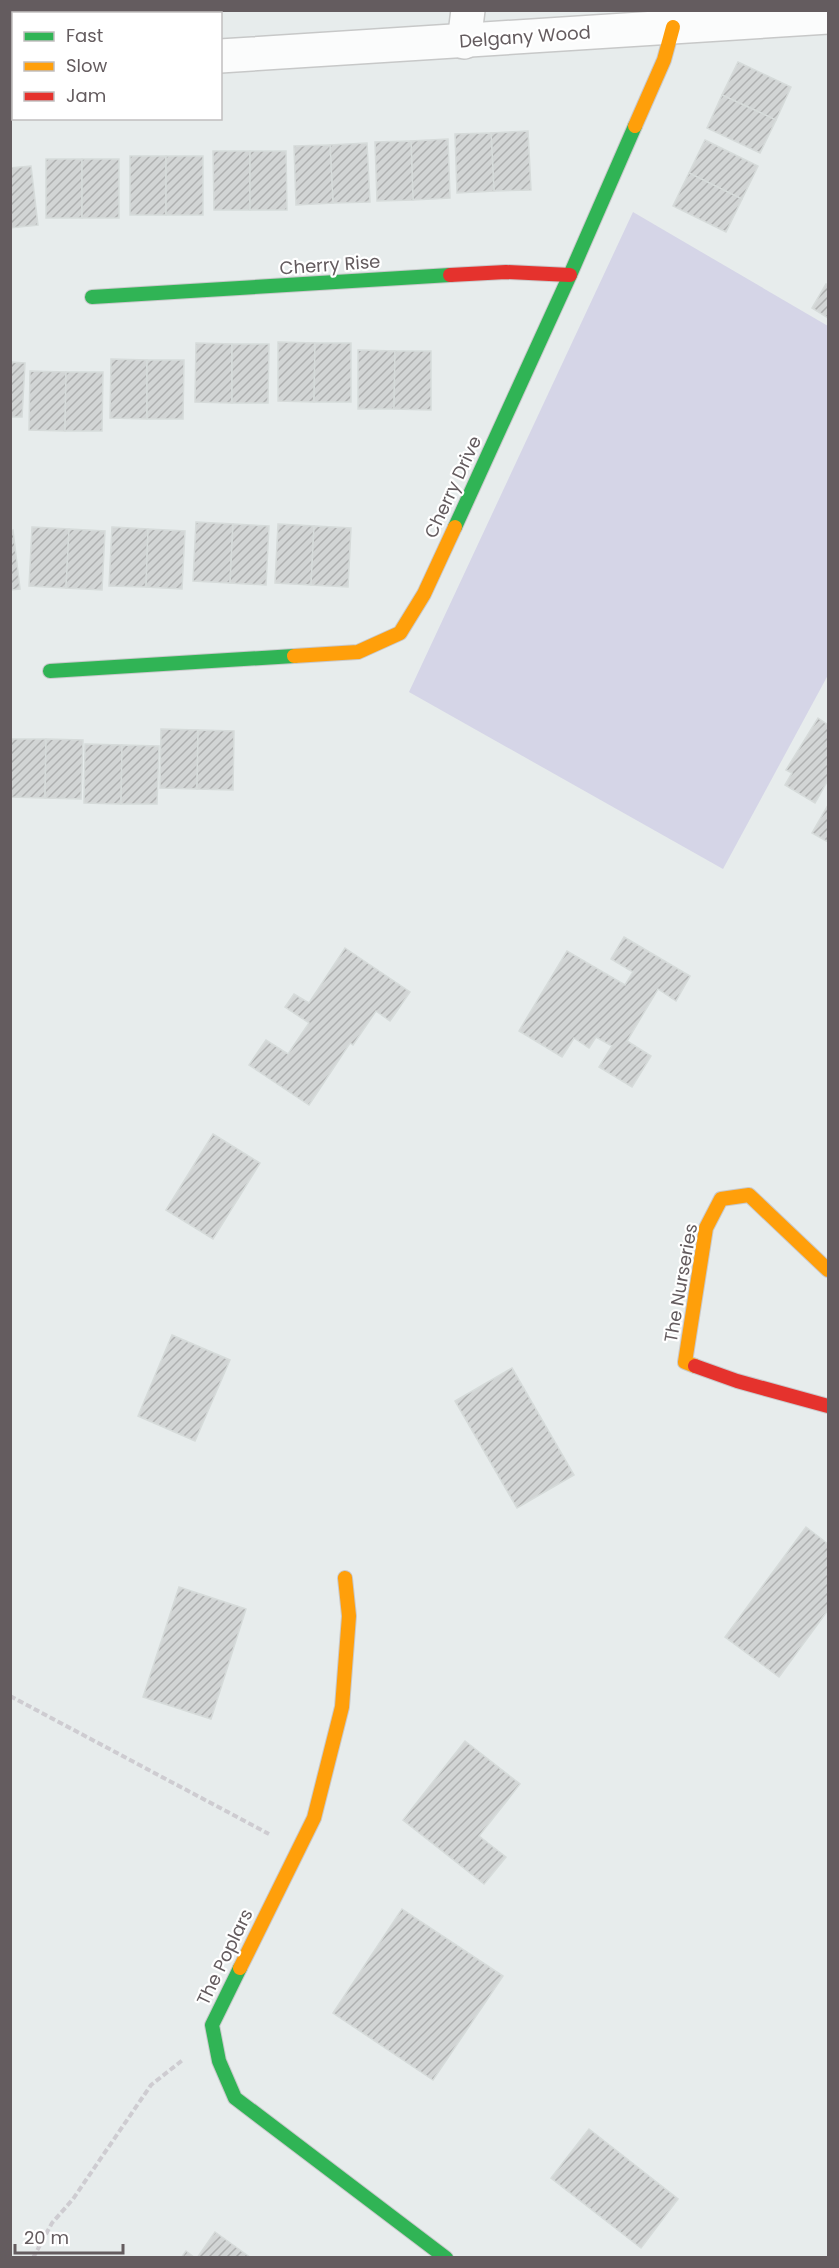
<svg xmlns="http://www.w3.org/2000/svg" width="839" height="2268" font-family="Poppins,sans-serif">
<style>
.grass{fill:#d5d5e7}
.building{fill:url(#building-hatch);stroke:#d6dbda;stroke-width:1.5}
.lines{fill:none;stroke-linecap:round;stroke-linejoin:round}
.street-casing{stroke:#c7c8c8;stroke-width:36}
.fast-casing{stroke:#c9c9cb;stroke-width:16}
.slow-casing{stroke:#c9c9cb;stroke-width:16}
.jam-casing{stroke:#c9c9cb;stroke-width:16}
.path{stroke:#ceccd1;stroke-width:4;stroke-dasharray:6 3;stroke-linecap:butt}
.street{stroke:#fbfcfc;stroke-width:33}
.fast{stroke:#30b455;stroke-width:14}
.slow{stroke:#ff9f0a;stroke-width:14}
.jam{stroke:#e5322d;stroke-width:14}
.labels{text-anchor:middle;stroke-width:4.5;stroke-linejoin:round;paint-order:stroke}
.street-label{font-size:18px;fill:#645c5f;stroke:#fff}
</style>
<defs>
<pattern id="building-hatch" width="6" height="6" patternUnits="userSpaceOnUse" patternTransform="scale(1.5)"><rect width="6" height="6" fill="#d2d5d5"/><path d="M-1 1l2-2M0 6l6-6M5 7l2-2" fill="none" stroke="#aeb0b0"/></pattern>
</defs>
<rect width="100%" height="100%" fill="#e7ecec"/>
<polygon class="grass" points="633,212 828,326 828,675 723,869 409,692"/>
<g class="building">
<polygon points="738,62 791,87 776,120 722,95"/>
<polygon points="722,95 776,120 760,153 707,128"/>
<polygon points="528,131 531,190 494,191 491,133"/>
<polygon points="491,133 494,191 457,193 455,134"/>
<polygon points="448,139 450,198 413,200 411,141"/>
<polygon points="705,140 758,166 742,199 689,173"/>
<polygon points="411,141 413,200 377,201 375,142"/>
<polygon points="367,143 370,202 333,203 330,145"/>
<polygon points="330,145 333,203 296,205 294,146"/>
<polygon points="213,151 250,151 250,210 214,210"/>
<polygon points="250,151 286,151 287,210 250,210"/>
<rect x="130" y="156" width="36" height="59"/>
<rect x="166" y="156" width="37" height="59"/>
<rect x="46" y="159" width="36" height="59"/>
<rect x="82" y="159" width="37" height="59"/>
<polygon points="31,166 38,225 10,228 10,168"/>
<polygon points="689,173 742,199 726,232 673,206"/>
<polygon points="826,284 828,285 828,318 812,308"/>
<polygon points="278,342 315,343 314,402 278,401"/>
<polygon points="196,343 232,344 232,403 195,402"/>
<polygon points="315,343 351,343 351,402 314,402"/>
<polygon points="232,344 269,344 268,403 232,403"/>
<polygon points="358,350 395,351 394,409 358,409"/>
<polygon points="395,351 431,351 431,410 394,409"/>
<polygon points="111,359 147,360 147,419 110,418"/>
<polygon points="147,360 184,360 183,419 147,419"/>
<polygon points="10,362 25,363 22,417 10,417"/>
<polygon points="30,371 66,372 65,431 29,430"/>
<polygon points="66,372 103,372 102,431 65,431"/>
<polygon points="196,522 233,524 230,583 193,581"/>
<polygon points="233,524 269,526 266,585 230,583"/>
<polygon points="278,524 314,526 311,585 275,583"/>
<polygon points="314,526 351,528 348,587 311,585"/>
<polygon points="32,527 69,529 66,588 29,586"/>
<polygon points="112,527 148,529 146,587 109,586"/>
<polygon points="69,529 105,531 102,590 66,588"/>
<polygon points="148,529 185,531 182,589 146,587"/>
<polygon points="13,530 20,589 10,590 10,531"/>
<polygon points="818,718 828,725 828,780 815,803 785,785 792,773 786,770"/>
<polygon points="161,729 198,730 197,789 160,788"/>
<polygon points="198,730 234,731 233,790 197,789"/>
<polygon points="10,739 46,739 45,798 10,797"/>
<polygon points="46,739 83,740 81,799 45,798"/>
<polygon points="85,744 122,745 121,804 84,803"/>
<polygon points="122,745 159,746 157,804 121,804"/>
<polygon points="828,805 828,842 812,833"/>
<polygon points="624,937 690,976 676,1001 658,989 627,1041 651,1056 632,1087 599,1067 612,1046 596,1037 589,1048 574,1038 562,1057 519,1031 567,951 625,985 633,972 611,959"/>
<polygon points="345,948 410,992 390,1021 376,1011 353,1045 350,1043 309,1105 249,1065 266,1040 288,1054 309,1023 285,1007 294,994 309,1003"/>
<polygon points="213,1134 260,1163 213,1239 166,1210"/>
<polygon points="172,1335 230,1360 195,1441 138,1416"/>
<polygon points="512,1368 574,1475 517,1508 455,1401"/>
<polygon points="806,1527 828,1544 828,1610 779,1677 725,1637"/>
<polygon points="179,1587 246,1609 211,1719 143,1697"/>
<polygon points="465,1741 520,1784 479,1836 506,1857 484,1884 403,1820"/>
<polygon points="402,1909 503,1976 433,2080 333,2013"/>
<polygon points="589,2129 678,2199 641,2248 551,2178"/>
<polygon points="215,2232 251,2258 197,2258"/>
<polygon points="186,2251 195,2258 181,2258"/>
</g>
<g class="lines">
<g class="street-casing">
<g id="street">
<polyline points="92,14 92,10"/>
<polyline points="464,42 468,10"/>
<polyline points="220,56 828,17"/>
<polyline points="10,80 14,79"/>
</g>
</g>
<g class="fast-casing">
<g id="fast">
<polyline points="92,297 450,275"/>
<polyline points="455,527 570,275 635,126"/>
<polyline points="50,671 294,656"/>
<polyline points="240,1968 212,2025 219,2061 235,2098 446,2258"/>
</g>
</g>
<g class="slow-casing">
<g id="slow">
<polyline points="635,126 664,60 673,27"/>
<polyline points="294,656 358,652 400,633 424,594 455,527"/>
<polyline points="695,1366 685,1362 706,1228 721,1199 749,1195 828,1270"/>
<polyline points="240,1968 314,1818 342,1707 349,1616 345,1578"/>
</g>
</g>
<g class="jam-casing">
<g id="jam">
<polyline points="450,275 506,272 570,275"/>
<polyline points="695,1366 737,1381 828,1406"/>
</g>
</g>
<g class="path">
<polyline points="10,1696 269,1834"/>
<polyline points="33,2258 52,2223 73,2199 151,2085 184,2059"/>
</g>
<use href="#street" class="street"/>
<use href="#fast" class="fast"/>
<use href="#slow" class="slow"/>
<use href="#jam" class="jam"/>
</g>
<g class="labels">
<g class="street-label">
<text transform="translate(525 37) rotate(-4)" y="6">Delgany Wood</text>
<text transform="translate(330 265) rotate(-4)" y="6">Cherry Rise</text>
<text transform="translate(453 487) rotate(-65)" y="6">Cherry Drive</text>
<text transform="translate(681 1283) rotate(-80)" y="6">The Nurseries</text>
<text transform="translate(225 1957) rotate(-64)" y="6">The Poplars</text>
</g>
</g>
<rect width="839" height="2268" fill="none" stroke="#645c5f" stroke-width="24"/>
<rect x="12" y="12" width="210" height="108" fill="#ffffff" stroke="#c1bebf" stroke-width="1.5"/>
<rect x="24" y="32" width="30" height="9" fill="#30b455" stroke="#c1bebf" stroke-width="1.5"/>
<text x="66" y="42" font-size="18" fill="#645c5f">Fast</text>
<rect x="24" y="62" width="30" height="9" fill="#ff9f0a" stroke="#c1bebf" stroke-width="1.5"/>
<text x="66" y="72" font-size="18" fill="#645c5f">Slow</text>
<rect x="24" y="92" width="30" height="9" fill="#e5322d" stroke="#c1bebf" stroke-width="1.5"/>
<text x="66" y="102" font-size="18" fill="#645c5f">Jam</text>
<path d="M15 2244v9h108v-9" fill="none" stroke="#645c5f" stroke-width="3"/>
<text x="24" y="2244" font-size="18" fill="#645c5f" stroke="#ffffff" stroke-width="4.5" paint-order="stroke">20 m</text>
</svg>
